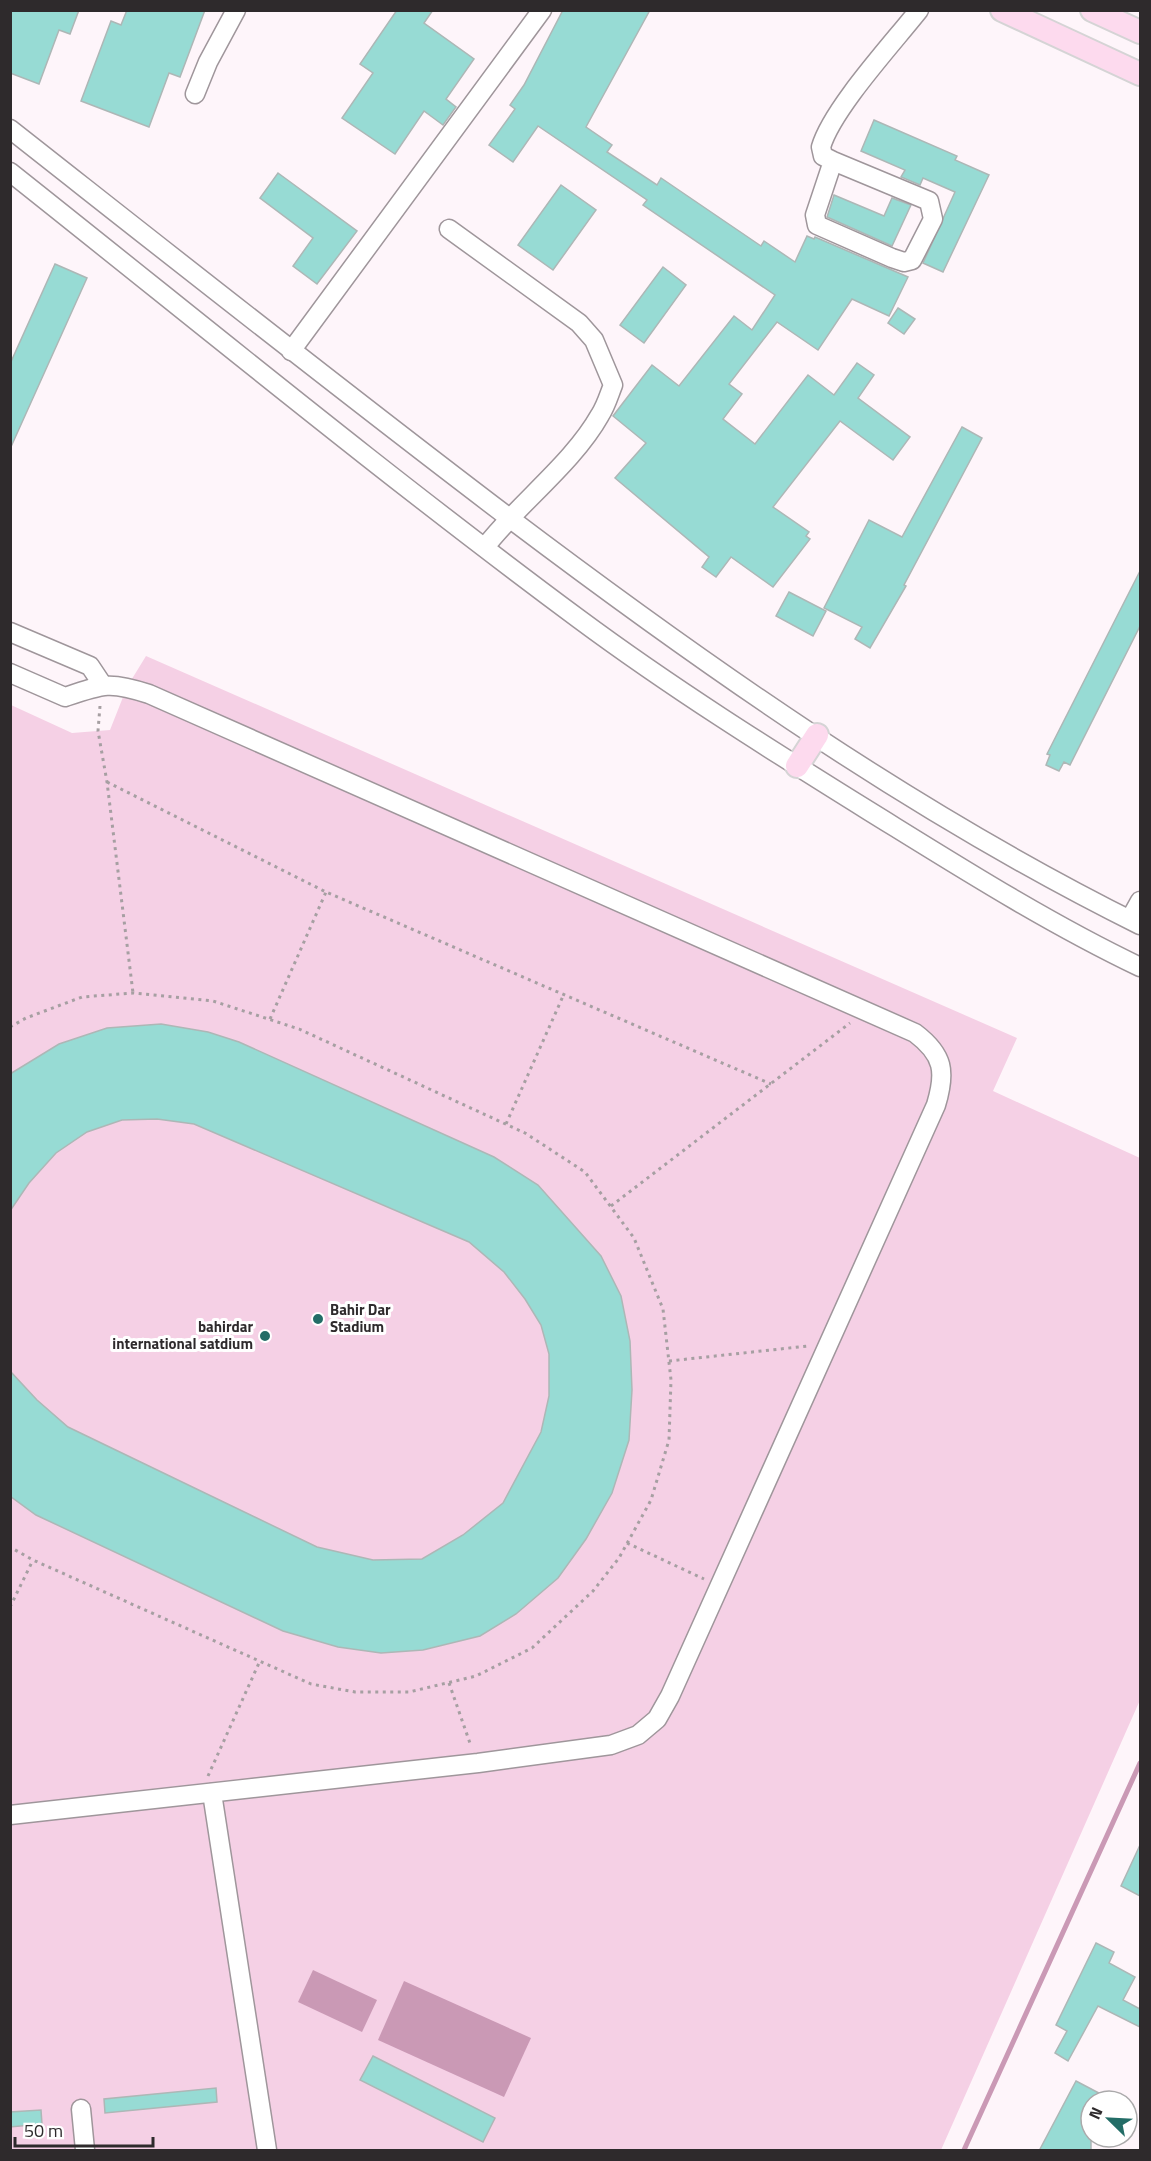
<svg xmlns="http://www.w3.org/2000/svg" width="1151" height="2161" viewBox="0 0 1151 2161" font-family="'Titillium Web',sans-serif">
	<style>
		.green { fill: #f5d0e5 }
		.water { fill: #ca99b5 }
		.lines { fill: none; stroke-linecap: round; stroke-linejoin: round }
		.stream { stroke: #ca99b5; stroke-width: 5 }
		.building { fill: #97dbd4; stroke: #adb7b6; stroke-width: 1.5 }
		.minor-casing { stroke: #9f969b; stroke-width: 21 }
		.major-casing { stroke: #d5d4d5; stroke-width: 26 }
		.path { stroke: #a69fa2; stroke-width: 3; stroke-dasharray: 3 4.5; stroke-linecap: butt }
		.minor { stroke: #fff; stroke-width: 18 }
		.major { stroke: #fddaee; stroke-width: 22 }
		.poi-dot { fill: #236d67; stroke: #fff; stroke-width: 2 }
		.labels { text-anchor: middle; stroke-width: 6; stroke-linejoin: round; paint-order: stroke }
		.poi-label { font-size: 15px; font-weight: bold; fill: #2e2a2c; stroke: #fff; text-anchor: start }
	</style>
	<rect width="100%" height="100%" fill="#fef5fa"/>
	<path class="green" d="M146,656L1017,1038L993,1091L1140,1158V1700L941,2150H11V705L72,733L110,730L127,687Z"/>
	<g class="water">
		<path d="M313,1970L377,2000L362,2032L298,2002Z"/>
		<path d="M404,1981L531,2038L504,2097L378,2040Z"/>
	</g>
	<g class="lines">
		<path class="stream" d="M964,2150L1140,1763"/>
	</g>
	<g class="building">
		<path d="M10,10H79L70,34L59,30L39,84L10,73Z"/>
		<path d="M127,10H205L180,77L169,73L149,127L81,101L111,21L121,25Z"/>
		<path d="M397,10H433L424,23L474,59L446,99L456,107L443,125L424,111L395,154L342,118L373,73L360,64Z"/>
		<path d="M563,10H650L586,127L612,145L607,152L657,185L661,178L761,246L764,241L795,262L807,236L814,239L815,237L908,277L889,316L852,299L818,350L777,322L729,384L742,394L723,419L755,444L808,375L834,395L857,363L874,375L858,398L910,437L893,460L840,421L773,507L809,532L806,536L810,539L773,587L731,557L716,577L702,567L709,557L615,478L646,443L613,416L652,365L679,386L734,316L752,330L775,295L643,205L647,200L538,126L513,162L489,145L515,109L510,105L524,85Z"/>
		<path d="M874,120L957,156L955,160L989,175L943,272L923,263L955,192L923,178L920,185L901,177L905,170L861,151Z"/>
		<path d="M278,173L357,231L317,284L293,266L313,238L260,198Z"/>
		<path d="M561,185L596,210L553,270L518,245Z"/>
		<path d="M834,195L884,216L892,198L911,205L892,246L827,217Z"/>
		<path d="M55,264L87,278L10,449V364Z"/>
		<path d="M663,267L686,285L644,343L620,325Z"/>
		<path d="M898,308L915,319L904,334L888,323Z"/>
		<path d="M962,427L982,438L904,585L906,586L870,648L855,639L862,627L824,608L869,520L902,537Z"/>
		<path d="M1140,571V626L1070,765L1064,762L1059,771L1046,765L1050,755L1047,754Z"/>
		<path d="M789,592L826,611L813,636L776,616Z"/>
		<path d="M161,1024L208,1032L239,1042L494,1157L538,1185L601,1256L621,1296L630,1341L632,1390L629,1440L612,1493L586,1539L558,1578L516,1614L480,1636L423,1650L381,1653L338,1647L283,1631L36,1515L10,1496V1371L37,1400L68,1427L317,1547L373,1560L422,1559L463,1535L503,1503L541,1432L549,1396V1354L541,1325L525,1299L504,1272L469,1242L194,1124L157,1119L122,1120L87,1132L56,1153L29,1183L10,1211V1074L59,1044L107,1028Z"/>
		<path d="M1140,1845V1896L1121,1886Z"/>
		<path d="M1096,1943L1114,1952L1109,1963L1135,1977L1123,2000L1140,2009V2027L1098,2006L1068,2061L1055,2053L1067,2031L1056,2025Z"/>
		<path d="M373,2056L495,2118L483,2142L360,2080Z"/>
		<path d="M1076,2081L1114,2101H1091V2151H1039Z"/>
		<path d="M216,2088L217,2102L105,2113L104,2099Z"/>
		<path d="M41,2110L42,2124L10,2127V2112Z"/>
	</g>
	<g class="lines">
		<g class="minor-casing">
			<g id="minor">
				<path d="M195,94L208,62L236,10"/>
				<path d="M10,129C174,258 338,388 504,514C705,666 914,813 1140,925"/>
				<path d="M833,161L815,215L817,225L892,258L904,262L912,260L933,219L929,201L833,161L823,156L821,147C832,109 893,43 919,10"/>
				<path d="M10,172C199,322 386,476 579,619C672,688 771,750 869,811C958,866 1046,922 1140,967"/>
				<path d="M449,229L579,323L594,340L613,385C609,395 606,406 600,415C573,463 520,502 485,547"/>
				<path d="M291,351L542,10"/>
				<path d="M10,632L90,666L102,684"/>
				<path d="M10,673L65,697C103,684 110,681 149,694L915,1033C944,1055 946,1072 936,1105L670,1696L657,1719L638,1735L611,1745L478,1763L10,1815"/>
				<path d="M1130,919L1140,901"/>
				<path d="M212,1793L267,2150"/>
				<path d="M81,2109L85,2150"/>
			</g>
		</g>
		<g class="major-casing">
			<g id="major">
				<path d="M1002,10L1140,74"/>
				<path d="M1092,10L1140,32"/>
				<path d="M797,766L817,735"/>
			</g>
		</g>
		<g class="path">
			<path d="M100,706L98,731L107,782L133,993"/>
			<path d="M107,782L326,892L771,1084"/>
			<path d="M270,1019L326,892"/>
			<path d="M10,1027L26,1018L82,997L133,993L213,1001L299,1029L525,1133L585,1172L634,1238L663,1309L671,1380L669,1440L651,1500L619,1558L593,1591L532,1648L476,1676L409,1692H355L311,1684L33,1560L10,1547"/>
			<path d="M506,1124L564,994"/>
			<path d="M611,1206L850,1023"/>
			<path d="M669,1361L808,1346"/>
			<path d="M627,1543L704,1579"/>
			<path d="M10,1607L33,1560"/>
			<path d="M449,1683L471,1746"/>
			<path d="M208,1776L259,1663"/>
		</g>
		<use href="#minor" class="minor"/>
		<use href="#major" class="major"/>
	</g>
	<g class="poi-dot">
		<circle cx="318" cy="1319" r="6"/>
		<circle cx="265" cy="1336" r="6"/>
	</g>
	<g class="labels">
		<g class="poi-label">
			<text x="330" y="1315">Bahir Dar<tspan x="330" dy="17">Stadium</tspan></text>
			<text x="253" y="1332" text-anchor="end">bahirdar<tspan x="253" dy="17">international satdium</tspan></text>
		</g>
	</g>
	<rect width="1151" height="2161" fill="none" stroke="#2e2a2c" stroke-width="24"/>
	<g transform="translate(1109 2119) rotate(294)"><circle r="28" fill="#ffffff" stroke="#abaaab" stroke-width="1.5"/>
	<path d="M0-4.5L10 22L0 15L-10 22Z" fill="#236d67"/>
	<text y="-9" font-size="16" font-weight="bold" text-anchor="middle" fill="#2e2a2c">N</text>
	</g>
	<path d="M15 2137v9h138v-9" fill="none" stroke="#2e2a2c" stroke-width="3"/>
	<text x="24" y="2137" font-size="18" fill="#2e2a2c" stroke="#ffffff" stroke-width="4.5" paint-order="stroke">50 m</text>
</svg>
